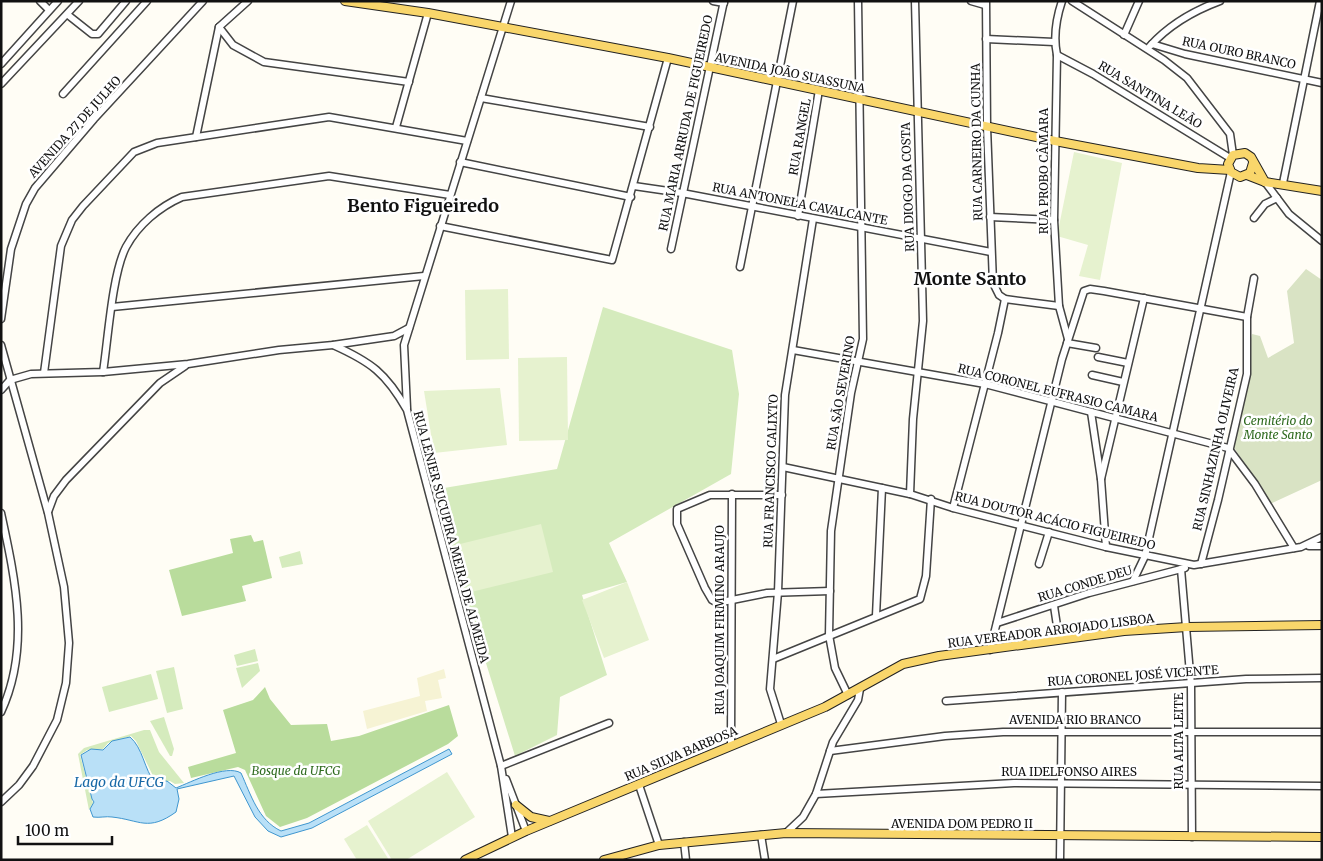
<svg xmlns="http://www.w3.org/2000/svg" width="1323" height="861" viewBox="0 0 1323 861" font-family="Merriweather,serif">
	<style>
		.farmland { fill: #f6f3d4 }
		.green { fill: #d5ebbd }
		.forest { fill: #b9dc9c }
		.cemetery { fill: #d9e3c4 }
		.pitch { fill: #e6f2cf }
		.water { fill: #b9e0f7; stroke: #3f96cf }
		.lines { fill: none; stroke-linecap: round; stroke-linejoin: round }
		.minor-casing { stroke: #444; stroke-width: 9 }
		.major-casing { stroke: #222; stroke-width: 10 }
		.minor { stroke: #fff; stroke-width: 6 }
		.major { stroke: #f9d66b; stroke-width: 8 }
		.labels { text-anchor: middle; stroke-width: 5; stroke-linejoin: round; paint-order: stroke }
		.street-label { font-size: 12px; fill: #111; stroke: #fff }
		.park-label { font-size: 12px; font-style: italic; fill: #2f6b1f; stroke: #fff }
		.water-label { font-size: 14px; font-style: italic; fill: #1768a6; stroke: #fff }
		.district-label { font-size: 18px; font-weight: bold; fill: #111; stroke: #fff }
	</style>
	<rect width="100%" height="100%" fill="#fffdf5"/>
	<path class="farmland" d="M444,669L446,678L438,680L442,698L425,701L427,711L367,729L363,711L420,696L417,678Z"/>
	<g class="green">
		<path d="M603,307L732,350L739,394L731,474L609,543L627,582L582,595L607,675L560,697L557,735L515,756L432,490L557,469Z"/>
		<path d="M300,551L303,564L282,568L279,557Z"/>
		<path d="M255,649L258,661L237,666L234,655Z"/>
		<path d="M258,663L260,671L242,688L236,668Z"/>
		<path d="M174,667L183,709L167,713L156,671Z"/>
		<path d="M151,674L158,699L109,712L102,687Z"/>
		<path d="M164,717L174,749L172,756H170L150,721Z"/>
		<path d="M144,730H150L159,752L184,783L175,784L170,781L156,782L136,741L131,736L108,743L103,749L87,750L80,755L93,803L89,810L78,754L84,748Z"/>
	</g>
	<g class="forest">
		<path d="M251,535L254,542L263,540L272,578L242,586L246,601L182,616L169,570L233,553L230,539Z"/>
		<path d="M265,687L270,699L291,725L327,724L331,741L359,736L449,705L458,736L448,744L307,818L280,827L266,816L245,770L238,767L191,778L188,767L236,753L223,710L253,700Z"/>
	</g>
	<path class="cemetery" d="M1306,269L1322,280V480L1270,504L1230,441L1252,334L1260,336L1268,358L1294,343L1287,291Z"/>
	<g class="pitch">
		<path d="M1074,152L1122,163L1100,280L1079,276L1088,245L1057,236Z"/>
		<path d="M508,289L509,359L466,360L465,290Z"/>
		<path d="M567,357L568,440L519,441L518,358Z"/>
		<path d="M500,388L507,445L434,453L424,391Z"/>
		<path d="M541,524L553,572L471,592L460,544Z"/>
		<path d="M627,582L649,640L604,658L582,600Z"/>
		<path d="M447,772L475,817L406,860H392L368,821Z"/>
		<path d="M367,825L389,860H357L344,839Z"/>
	</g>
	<path class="water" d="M130,737C143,748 144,769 155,783L167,781L176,788C191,782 226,764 241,773C251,795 258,820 281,831L309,823L449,749L452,754L312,828L281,837L268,831L255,817L234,776L177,789L179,799L176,812C148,832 140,820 112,817C106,816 100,818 93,817L90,809L94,802L92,799L81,755L91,749L103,750L112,741Z"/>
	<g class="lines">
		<g class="minor-casing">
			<g id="minor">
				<path d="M40,1L49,10"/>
				<path d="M713,1L724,3"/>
				<path d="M971,1L985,5"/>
				<path d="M986,1L987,127L993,283L999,295L1005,299L1059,306"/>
				<path d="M1062,1C1056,19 1053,36 1057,55L1054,220L1059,306L1068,339"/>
				<path d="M1072,1L1164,60L1187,78L1230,134L1233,155"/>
				<path d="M68,15L92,34H98L126,1"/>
				<path d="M219,27L233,45L264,62L409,82"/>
				<path d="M1124,35L1139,1"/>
				<path d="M986,39L1054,42"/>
				<path d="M1152,44L1185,54L1322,83"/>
				<path d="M1150,46C1170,24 1193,11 1220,1"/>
				<path d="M1057,55L1093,74L1230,158"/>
				<path d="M1,64L58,1"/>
				<path d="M1,84L79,1"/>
				<path d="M63,94L147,1"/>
				<path d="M481,98L650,127"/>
				<path d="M396,127L428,13"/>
				<path d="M196,137L219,27L248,1"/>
				<path d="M460,162L631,197"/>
				<path d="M1265,182L1289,214L1322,241"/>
				<path d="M1283,183L1320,1"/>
				<path d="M634,186L682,193L991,252"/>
				<path d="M798,216L819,90"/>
				<path d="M990,217L1054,220"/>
				<path d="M1254,218L1265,204L1277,198"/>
				<path d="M440,226L612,260L668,58"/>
				<path d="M671,249L724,1"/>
				<path d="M740,267L793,1"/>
				<path d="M112,307L424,276"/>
				<path d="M1,319L11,249L26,204L35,188L94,119L203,1"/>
				<path d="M1067,343L1096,348"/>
				<path d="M1,345L48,513L64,587L69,643L66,683L57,720L33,766L19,785L1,802"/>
				<path d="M333,345C371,362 386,373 407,410L501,766L512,837"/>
				<path d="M793,350L985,384L1228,448L1255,484L1294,548"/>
				<path d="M1098,357L1128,363"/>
				<path d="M103,372C108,340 112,274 126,247C138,225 159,207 182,197L329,176L450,195"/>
				<path d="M44,373L61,246L72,220L83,206L134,152L157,143L329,117L467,141"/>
				<path d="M1092,375L1123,382"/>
				<path d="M1,390L10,380L31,374L103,372L188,364L279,350L333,345L394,336L409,328"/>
				<path d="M407,408L404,345L511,1"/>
				<path d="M1091,412L1101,479L1106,547"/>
				<path d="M783,467L910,494L953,508L1106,547L1194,565L1301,547L1322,537"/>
				<path d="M1101,479L1144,298"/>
				<path d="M910,494L913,419L923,321L915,1"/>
				<path d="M782,495H710L677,509V524L705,588L712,600L717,603L767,593L830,591"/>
				<path d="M953,508L998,333L1005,299"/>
				<path d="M48,512L54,496L66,480L160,383L185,366"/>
				<path d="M1,513C15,578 31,648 1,712"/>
				<path d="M1309,546H1322"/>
				<path d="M1039,564L1049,532"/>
				<path d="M1201,564L1218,500L1247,374V317L1254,278"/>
				<path d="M1181,569L1191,685L1192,837"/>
				<path d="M1133,581L1145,556L1231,172"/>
				<path d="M1054,606L1059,639"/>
				<path d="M876,616L882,488"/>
				<path d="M997,623L1089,593L1185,568"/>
				<path d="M990,650L1062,359L1084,291L1090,289L1104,291L1247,317"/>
				<path d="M773,659L920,599L926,576L931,499"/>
				<path d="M848,695L835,668L829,635L831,531L851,393L863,339L858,1"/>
				<path d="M946,701L1246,679L1322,678"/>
				<path d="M781,724L770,689L778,592L785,395L813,219"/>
				<path d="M731,745L732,494"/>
				<path d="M830,751L945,736L1003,732H1322"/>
				<path d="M501,766L609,723"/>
				<path d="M506,779L526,831"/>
				<path d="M639,785L659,845"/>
				<path d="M816,794L1014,783L1322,786"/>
				<path d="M786,833L803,817L816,794L833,742L858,700L860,689"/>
				<path d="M761,835L765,860"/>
				<path d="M684,842L686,860"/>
				<path d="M1060,860L1062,692"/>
			</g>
		</g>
		<g class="major-casing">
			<g id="major">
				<path d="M345,1L428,13L668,58L1055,141L1198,168L1230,170"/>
				<path d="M1253,163L1250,173L1240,177L1231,172L1228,164L1233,155L1245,153L1251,157L1265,182"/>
				<path d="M1247,175L1265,182L1322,191"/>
				<path d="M516,805L531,817L549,821"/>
				<path d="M465,860L526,831L825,707L903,664L939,656L1124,631L1187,627L1322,625"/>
				<path d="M604,860L659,845L786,833L1322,837"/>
			</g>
		</g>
		<use href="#minor" class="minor"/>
		<use href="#major" class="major"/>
	</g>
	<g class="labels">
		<g class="street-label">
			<text transform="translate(1239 53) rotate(12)" y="4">RUA OURO BRANCO</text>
			<text transform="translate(790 73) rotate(12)" y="4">AVENIDA JOÃO SUASSUNA</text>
			<text transform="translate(1150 95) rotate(31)" y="4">RUA SANTINA LEÃO</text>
			<text transform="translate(686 123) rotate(-78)" y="4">RUA MARIA ARRUDA DE FIGUEIREDO</text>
			<text transform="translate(75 127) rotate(-48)" y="4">AVENIDA 27 DE JULHO</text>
			<text transform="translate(800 137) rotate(-80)" y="4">RUA RANGEL</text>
			<text transform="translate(977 142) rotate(-91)" y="4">RUA CARNEIRO DA CUNHA</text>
			<text transform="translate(1044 171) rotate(-90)" y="4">RUA PROBO CÂMARA</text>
			<text transform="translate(908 187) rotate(-92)" y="4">RUA DIOGO DA COSTA</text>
			<text transform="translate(800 204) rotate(11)" y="4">RUA ANTONELA CAVALCANTE</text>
			<text transform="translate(841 393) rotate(-80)" y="4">RUA SÃO SEVERINO</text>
			<text transform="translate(1058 393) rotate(14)" y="4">RUA CORONEL EUFRASIO CAMARA</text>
			<text transform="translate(1216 449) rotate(-77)" y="4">RUA SINHAZINHA OLIVEIRA</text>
			<text transform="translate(771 471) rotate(-88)" y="4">RUA FRANCISCO CALIXTO</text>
			<text transform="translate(1055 521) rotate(14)" y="4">RUA DOUTOR ACÁCIO FIGUEIREDO</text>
			<text transform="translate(451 537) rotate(75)" y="4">RUA LENIER SUCUPIRA MEIRA DE ALMEIDA</text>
			<text transform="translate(1085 584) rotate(-17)" y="4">RUA CONDE DEU</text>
			<text transform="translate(720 620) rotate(-90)" y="4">RUA JOAQUIM FIRMINO ARAUJO</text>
			<text transform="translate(1051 631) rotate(-7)" y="4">RUA VEREADOR ARROJADO LISBOA</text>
			<text transform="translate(1133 676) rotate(-4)" y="4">RUA CORONEL JOSÉ VICENTE</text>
			<text x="1075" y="724">AVENIDA RIO BRANCO</text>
			<text transform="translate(1179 741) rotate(-90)" y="4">RUA ALTA LEITE</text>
			<text transform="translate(681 754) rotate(-23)" y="4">RUA SILVA BARBOSA</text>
			<text x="1069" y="776">RUA IDELFONSO AIRES</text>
			<text x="962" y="828">AVENIDA DOM PEDRO II</text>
		</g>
		<g class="park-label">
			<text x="1278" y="425">Cemitério do<tspan x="1278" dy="14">Monte Santo</tspan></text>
			<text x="296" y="775">Bosque da UFCG</text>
		</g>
		<g class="water-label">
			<text x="119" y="787">Lago da UFCG</text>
		</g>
		<g class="district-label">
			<text x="423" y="212">Bento Figueiredo</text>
			<text x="970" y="285">Monte Santo</text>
		</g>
	</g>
	<rect width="1323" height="861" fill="none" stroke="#111111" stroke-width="5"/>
	<path d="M18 836v8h94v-8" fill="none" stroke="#111111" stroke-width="2.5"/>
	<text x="25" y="836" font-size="15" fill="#111111" stroke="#ffffff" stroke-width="4" paint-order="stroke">100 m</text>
</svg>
